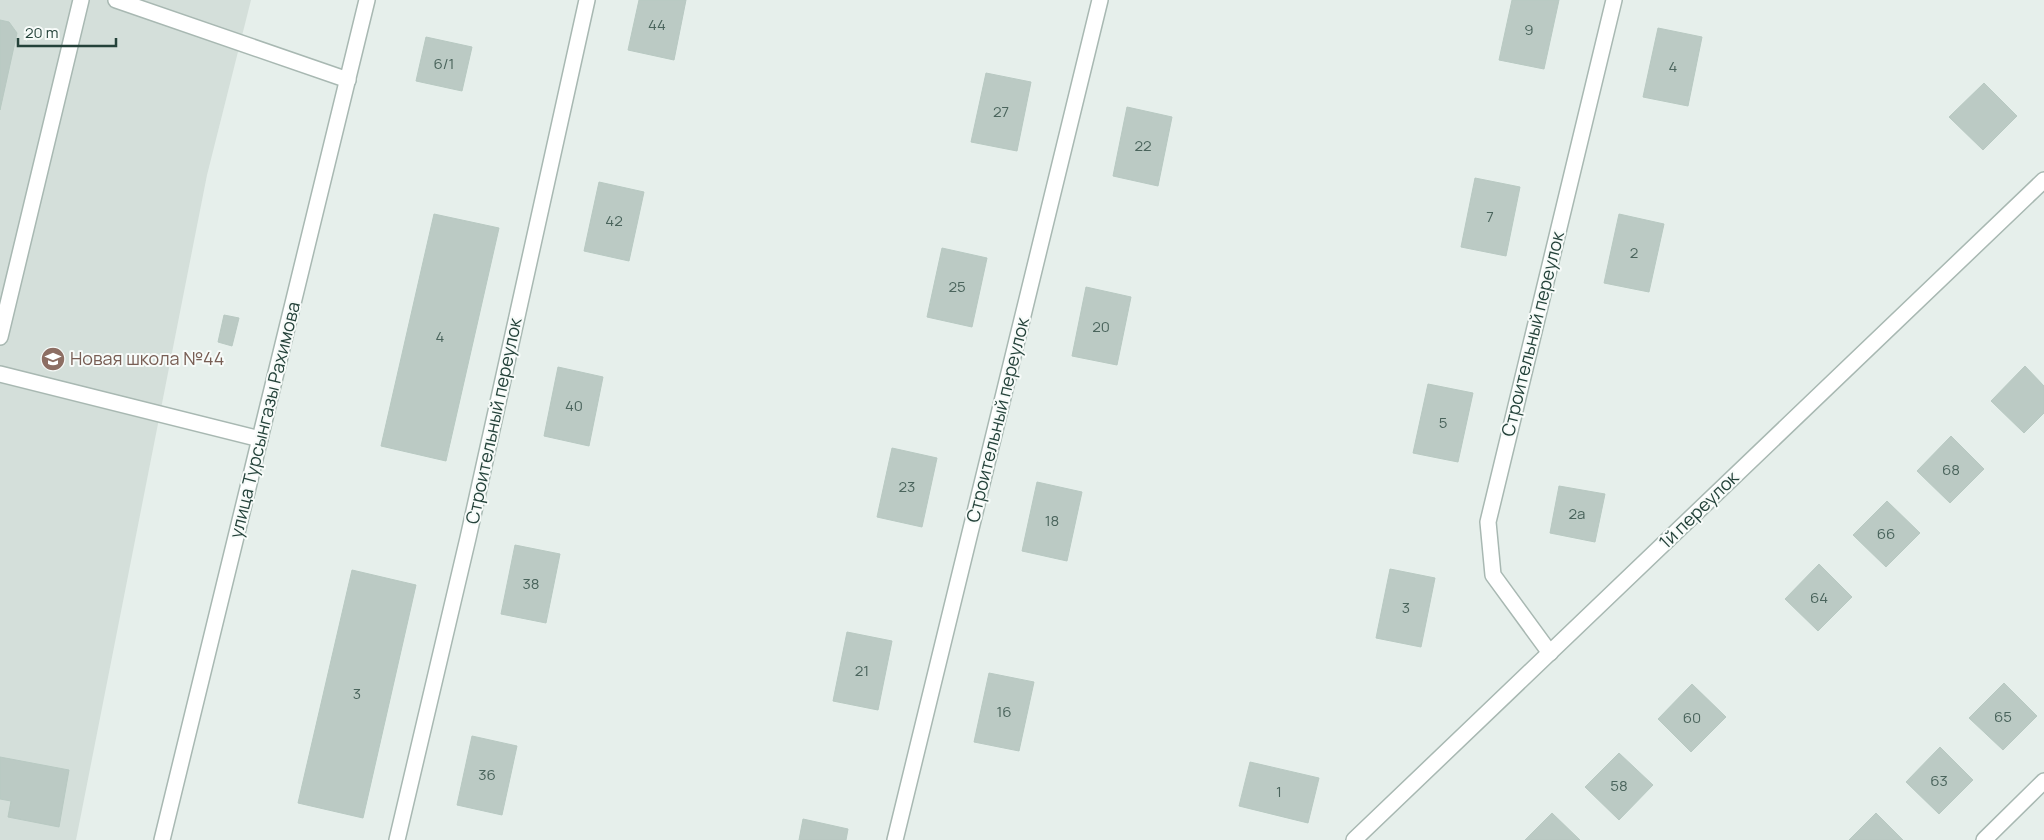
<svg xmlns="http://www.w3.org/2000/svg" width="2044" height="840" viewBox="0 0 2044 840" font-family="Manrope,sans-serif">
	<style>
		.built { fill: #d4dfda }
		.building { fill: #bbcac4; stroke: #b8c9c2 }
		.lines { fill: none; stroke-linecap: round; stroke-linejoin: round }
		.minor-casing { stroke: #a8b8b2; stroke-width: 18 }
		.minor { stroke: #fff; stroke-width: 15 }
		.labels { text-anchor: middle; stroke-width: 4; stroke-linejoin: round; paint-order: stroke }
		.number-label { font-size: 15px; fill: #4a645c }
		.street-label { font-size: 18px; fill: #24423a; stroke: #f7fbf9 }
		.education-label { font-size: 18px; fill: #785e54; stroke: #f7fbf9; text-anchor: start }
	</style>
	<rect width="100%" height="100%" fill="#e6efeb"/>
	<path class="built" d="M0,0H251L207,175L76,840H0Z"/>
	<g class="building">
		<path d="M639,0H686L674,60L628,50Z"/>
		<path d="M1512,0H1559L1544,69L1499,60Z"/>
		<path d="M0,20L9,22L17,33L0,110Z"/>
		<path d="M1658,28L1702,37L1688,106L1643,97Z"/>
		<path d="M426,37L472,47L462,91L416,81Z"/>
		<path d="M986,73L1031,82L1017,151L971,142Z"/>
		<path d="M1984,83L2017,116L1983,150L1949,117Z"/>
		<path d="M1127,107L1172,117L1158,186L1113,176Z"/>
		<path d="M1475,178L1520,187L1506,256L1461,247Z"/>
		<path d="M599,182L644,192L629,261L584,251Z"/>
		<path d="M434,214L499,228L446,461L381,446Z"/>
		<path d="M1619,214L1664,224L1649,292L1604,283Z"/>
		<path d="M942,248L987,258L972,327L927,317Z"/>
		<path d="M1086,287L1131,297L1117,365L1072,356Z"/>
		<path d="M224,315L239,318L232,346L218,342Z"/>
		<path d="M2025,366L2044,386V413L2024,433L1991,401Z"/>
		<path d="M558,367L603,377L589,446L544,436Z"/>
		<path d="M1428,384L1473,393L1458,462L1413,453Z"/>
		<path d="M1951,436L1984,469L1950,503L1917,471Z"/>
		<path d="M892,448L937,458L922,527L877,517Z"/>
		<path d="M1037,482L1082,492L1067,561L1022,551Z"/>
		<path d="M1559,486L1605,494L1595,542L1550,533Z"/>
		<path d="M1887,501L1920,533L1886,567L1853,535Z"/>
		<path d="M515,545L560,554L546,623L501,614Z"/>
		<path d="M1819,564L1852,597L1818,631L1785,599Z"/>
		<path d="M1390,569L1435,578L1421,647L1376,638Z"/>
		<path d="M352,570L416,585L363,818L298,803Z"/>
		<path d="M847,632L892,641L878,710L833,701Z"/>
		<path d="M989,673L1034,682L1019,751L974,742Z"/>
		<path d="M2004,683L2037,716L2003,750L1969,718Z"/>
		<path d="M1692,684L1726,717L1691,752L1658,719Z"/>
		<path d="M472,736L517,746L502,815L457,805Z"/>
		<path d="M1940,747L1973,780L1939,814L1906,782Z"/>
		<path d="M1619,753L1653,785L1619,820L1585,787Z"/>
		<path d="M0,757L69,770L59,827L8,817L11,801L0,799Z"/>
		<path d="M1250,762L1319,778L1308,823L1239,806Z"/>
		<path d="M1552,813L1580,840H1525Z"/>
		<path d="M1876,813L1903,840H1849Z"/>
		<path d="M803,819L848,829L846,840H799Z"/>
	</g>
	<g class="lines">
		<g class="minor-casing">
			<g id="minor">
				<path d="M116,0L348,80"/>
				<path d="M0,337L81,0"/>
				<path d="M0,374L260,439"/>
				<path d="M1550,653L1493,575L1488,522L1614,0"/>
				<path d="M162,840L367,0"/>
				<path d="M397,840L468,538L587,0"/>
				<path d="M895,840L1100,0"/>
				<path d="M1354,840L2044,180"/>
				<path d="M1984,840L2044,781"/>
			</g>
		</g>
		<use href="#minor" class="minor"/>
	</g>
	<defs>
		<g id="school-disc" transform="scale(1.25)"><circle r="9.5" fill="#8d6e63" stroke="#f7fbf9"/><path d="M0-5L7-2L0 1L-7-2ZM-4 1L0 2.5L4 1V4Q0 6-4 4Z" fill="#fff"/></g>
	</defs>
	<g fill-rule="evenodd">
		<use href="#school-disc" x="53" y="359"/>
	</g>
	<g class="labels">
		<g class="number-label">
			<text x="657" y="30">44</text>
			<text x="1529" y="35">9</text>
			<text x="444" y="69">6/1</text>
			<text x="1673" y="72">4</text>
			<text x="1001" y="117">27</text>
			<text x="1143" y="151">22</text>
			<text x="1490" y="222">7</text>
			<text x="614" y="226">42</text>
			<text x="1634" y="258">2</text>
			<text x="957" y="292">25</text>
			<text x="1101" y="332">20</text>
			<text x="440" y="342">4</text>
			<text x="574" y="411">40</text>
			<text x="1443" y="428">5</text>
			<text x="1951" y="475">68</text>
			<text x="907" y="492">23</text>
			<text x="1577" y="519">2а</text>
			<text x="1052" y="526">18</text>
			<text x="1886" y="539">66</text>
			<text x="531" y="589">38</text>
			<text x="1819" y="603">64</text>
			<text x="1406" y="613">3</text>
			<text x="862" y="676">21</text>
			<text x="357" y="699">3</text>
			<text x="1004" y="717">16</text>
			<text x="2003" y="722">65</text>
			<text x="1692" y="723">60</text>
			<text x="487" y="780">36</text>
			<text x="1939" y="786">63</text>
			<text x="1619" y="791">58</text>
			<text x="1279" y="797">1</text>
		</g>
		<g class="street-label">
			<text transform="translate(1533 334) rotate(-76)" y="6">Строительный переулок</text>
			<text transform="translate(265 420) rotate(-76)" y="6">улица Турсынгазы Рахимова</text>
			<text transform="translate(998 420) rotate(-76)" y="6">Строительный переулок</text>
			<text transform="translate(494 421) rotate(-78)" y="6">Строительный переулок</text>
			<text transform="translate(1699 510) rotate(-44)" y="6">1й переулок</text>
		</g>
		<g class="education-label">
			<text x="70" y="365">Новая школа №44</text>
		</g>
	</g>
	<path d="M18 38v8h98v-8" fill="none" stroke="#24423a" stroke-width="2.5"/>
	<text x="25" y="38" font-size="15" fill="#24423a" stroke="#f7fbf9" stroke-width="4" paint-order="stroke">20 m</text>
</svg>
